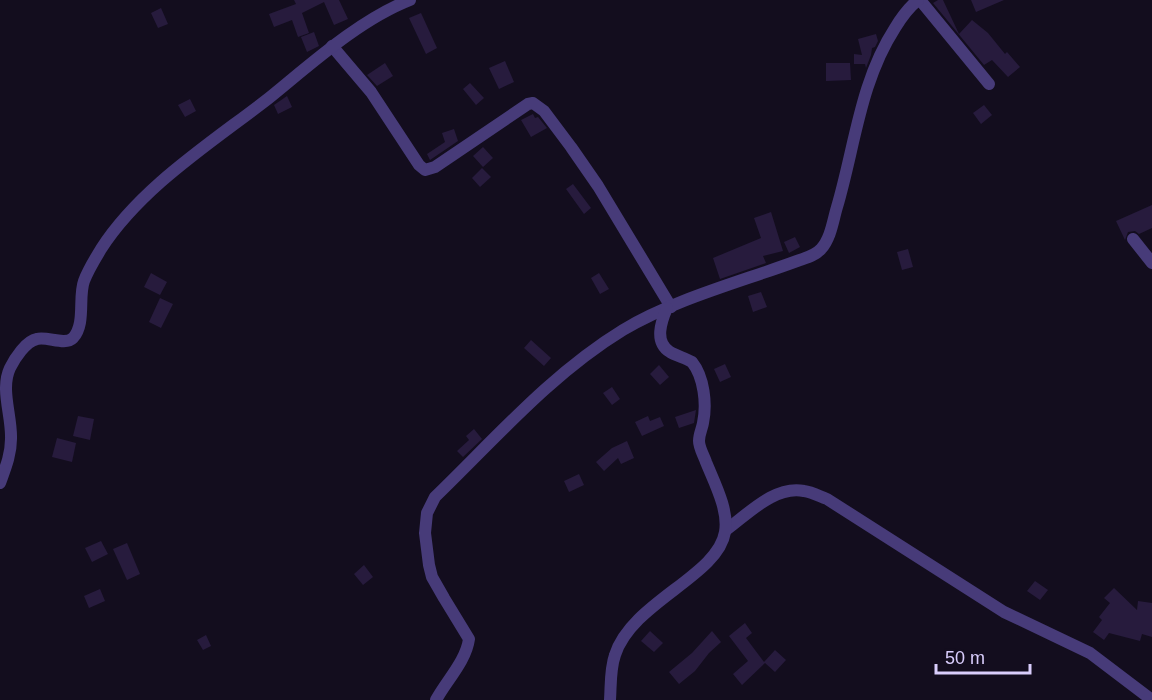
<svg xmlns="http://www.w3.org/2000/svg" width="1152" height="700" viewBox="0 0 1152 700" font-family="Arial,sans-serif">
	<style>
		.building { fill: #271b3d }
		.lines { fill: none; stroke-linecap: round; stroke-linejoin: round }
		.minor { stroke: #473b79; stroke-width: 12 }
	</style>
	<rect width="100%" height="100%" fill="#130d1e"/>
	<g class="building">
		<path d="M294,0H339L348,19L334,25L324,2L302,13L309,33L298,37L292,20L274,27L269,14L296,4Z"/>
		<path d="M938,0H943L959,34L972,20L988,33L1005,54L1007,52L1020,67L1008,77L992,60L984,65L933,3Z"/>
		<path d="M971,0H1004L976,12Z"/>
		<path d="M161,8L168,24L158,28L151,13Z"/>
		<path d="M421,13L437,48L426,54L409,18Z"/>
		<path d="M314,32L319,46L307,52L301,37Z"/>
		<path d="M876,34L878,41L875,47L872,48L871,55L866,68L865,64H854V54L862,55L858,39Z"/>
		<path d="M505,61L514,82L499,89L489,68Z"/>
		<path d="M385,63L393,76L377,86L367,75Z"/>
		<path d="M826,63H850L851,80L826,81Z"/>
		<path d="M470,83L484,98L476,105L463,89Z"/>
		<path d="M287,96L292,107L278,114L274,105Z"/>
		<path d="M190,99L196,111L185,117L178,105Z"/>
		<path d="M984,105L992,115L981,124L973,113Z"/>
		<path d="M533,114L535,118L538,117L547,128L531,137L521,120Z"/>
		<path d="M454,129L458,141L430,160L427,154L445,142L442,133Z"/>
		<path d="M483,147L493,158L483,167L473,156Z"/>
		<path d="M482,168L491,177L480,187L472,178Z"/>
		<path d="M573,184L591,208L584,214L566,189Z"/>
		<path d="M1152,205V228L1139,234L1135,231L1128,232L1125,240L1116,221Z"/>
		<path d="M771,212L783,251L763,256L766,263L720,279L713,258L761,238L754,218Z"/>
		<path d="M795,237L800,247L789,253L784,242Z"/>
		<path d="M908,249L913,267L902,270L897,252Z"/>
		<path d="M151,273L167,282L160,295L144,287Z"/>
		<path d="M599,273L609,289L600,294L591,278Z"/>
		<path d="M761,292L767,307L753,312L748,296Z"/>
		<path d="M160,298L173,304L161,328L149,322Z"/>
		<path d="M531,340L551,358L544,366L524,348Z"/>
		<path d="M725,364L731,377L720,382L714,369Z"/>
		<path d="M659,365L669,377L660,385L650,374Z"/>
		<path d="M612,387L620,399L612,405L603,393Z"/>
		<path d="M696,410L694,423L679,428L675,417Z"/>
		<path d="M78,416L94,419L90,440L73,436Z"/>
		<path d="M648,416L650,421L660,417L664,426L642,436L635,422Z"/>
		<path d="M474,429L482,439L463,457L457,451L469,440L466,436Z"/>
		<path d="M57,438L76,443L72,462L52,457Z"/>
		<path d="M627,441L634,458L621,464L618,458L604,471L596,462L612,448Z"/>
		<path d="M579,474L584,485L569,492L564,481Z"/>
		<path d="M101,541L108,554L92,562L85,548Z"/>
		<path d="M127,543L140,574L127,580L113,549Z"/>
		<path d="M364,565L373,577L363,585L354,574Z"/>
		<path d="M1035,581L1048,590L1040,600L1027,591Z"/>
		<path d="M1114,588L1137,610L1138,601L1152,603V637L1142,634L1140,641L1109,633L1104,640L1093,632L1102,620L1099,617L1110,603L1104,598Z"/>
		<path d="M100,589L105,601L89,608L84,596Z"/>
		<path d="M745,623L752,633L746,638L764,662L775,650L786,660L775,672L765,663L742,685L733,674L748,661L729,636Z"/>
		<path d="M650,631L663,643L654,652L641,641Z"/>
		<path d="M712,631L721,642L709,653L695,671L679,684L669,672L692,653Z"/>
		<path d="M206,635L211,646L203,650L197,640Z"/>
	</g>
	<g class="lines">
		<g class="minor">
			<path d="M920,0L989,84"/>
			<path d="M332,46L371,92L419,165L425,170L435,167L528,104L533,103L544,111L571,147L598,186L671,307"/>
			<path d="M1133,239L1152,263"/>
			<path d="M0,483C5,469 11,455 11,439C12,416 0,389 10,368C15,358 26,341 37,339C47,336 65,346 73,338C86,324 78,297 84,281C88,270 95,259 101,249C141,187 211,143 269,98C311,64 359,20 410,0"/>
			<path d="M726,530C748,514 775,485 804,491C812,492 819,496 827,499L1004,612L1090,653L1152,700"/>
			<path d="M436,700C447,680 466,661 469,639L444,598L432,577L429,565L425,533L427,513L435,497C495,439 551,374 623,330C675,299 740,282 797,261C805,258 815,256 821,249C831,238 833,220 837,207C855,146 860,82 895,28C901,18 908,8 918,0"/>
			<path d="M610,700C611,685 610,669 615,655C632,602 718,576 725,532C729,510 714,482 706,462C704,456 699,448 699,441C699,434 702,429 703,423C707,404 704,377 692,362C685,358 677,356 670,352C654,342 661,322 667,308"/>
		</g>
	</g>
	<path d="M936 664v9h94v-9" fill="none" stroke="#d9cdfc" stroke-width="3"/>
	<text x="945" y="664" font-size="18" fill="#d9cdfc" stroke="#130d1e" stroke-width="4.5" paint-order="stroke">50 m</text>
</svg>
